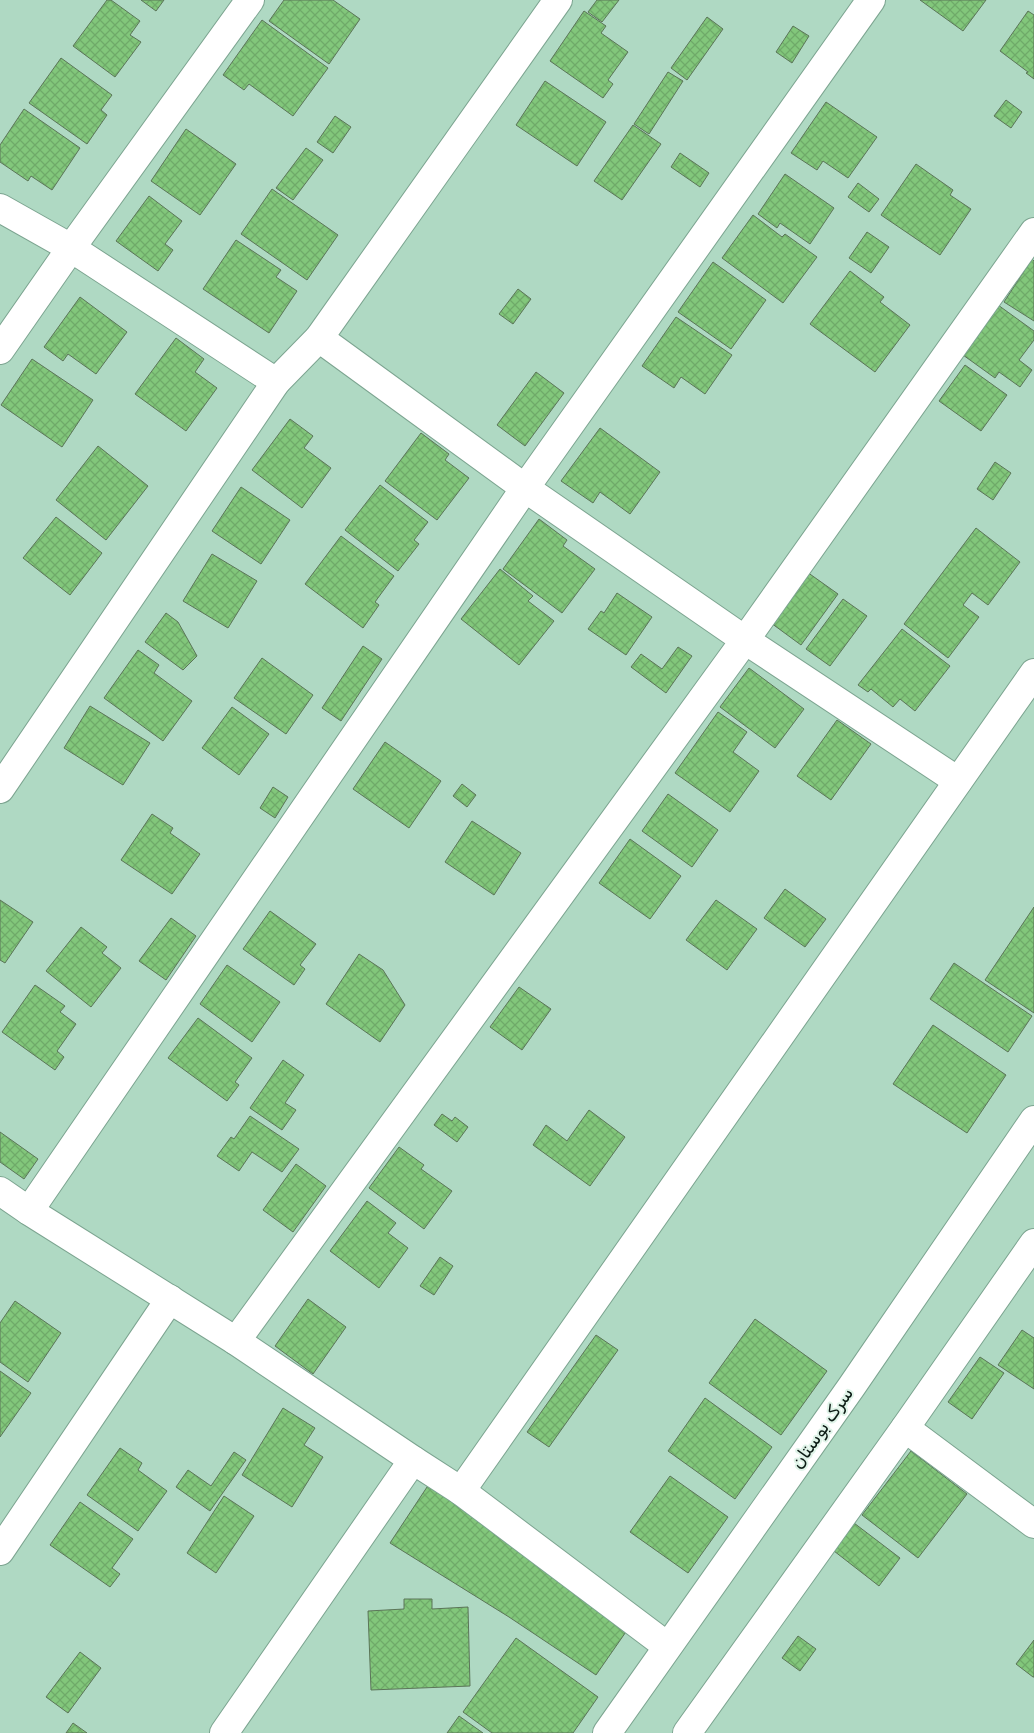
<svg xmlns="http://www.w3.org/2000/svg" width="1034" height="1733" viewBox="0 0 1034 1733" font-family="Rubik,Cairo,sans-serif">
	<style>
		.building { fill: url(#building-cross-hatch); stroke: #5b7558 }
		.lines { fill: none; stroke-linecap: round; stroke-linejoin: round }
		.minor-casing { stroke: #7ca490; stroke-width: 30 }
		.tertiary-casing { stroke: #7ca490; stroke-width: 30 }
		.minor { stroke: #fff; stroke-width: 28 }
		.tertiary { stroke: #fff; stroke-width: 28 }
		.labels { text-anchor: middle; stroke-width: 4; stroke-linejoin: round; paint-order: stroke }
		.street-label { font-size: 18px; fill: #0c1c15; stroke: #e0f4e9 }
	</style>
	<defs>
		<pattern id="building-cross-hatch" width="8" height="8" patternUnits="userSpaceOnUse" patternTransform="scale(1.25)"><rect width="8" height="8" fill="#82c77b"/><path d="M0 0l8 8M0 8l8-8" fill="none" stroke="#6faa69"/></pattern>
	</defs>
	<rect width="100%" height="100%" fill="#afd9c3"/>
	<g class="building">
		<path d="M107,0H111L140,21L130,35L141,42L115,77L73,46Z"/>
		<path d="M141,0H164L156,11Z"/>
		<path d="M284,0H333L360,19L329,64L269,21Z"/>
		<path d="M597,0H619L602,22L588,12Z"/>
		<path d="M920,0H986L963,31Z"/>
		<path d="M584,11L606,26L601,33L628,52L608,80L613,84L603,98L550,61Z"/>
		<path d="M1028,11L1034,15V79L1026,73L1028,72L1000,51Z"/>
		<path d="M707,17L723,29L687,80L671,68Z"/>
		<path d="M262,20L328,68L293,116L249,84L244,90L223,75Z"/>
		<path d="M793,26L809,36L792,63L776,52Z"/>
		<path d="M61,58L112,95L101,110L107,115L87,144L29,103Z"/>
		<path d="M668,72L683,81L649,134L634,124Z"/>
		<path d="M545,81L606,122L577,166L516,125Z"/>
		<path d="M1006,100L1022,112L1011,128L994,116Z"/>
		<path d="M826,102L877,137L848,178L823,161L817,170L791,153Z"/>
		<path d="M24,109L80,148L52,190L31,176L28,181L0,162V145Z"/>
		<path d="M335,116L351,127L333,153L317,142Z"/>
		<path d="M633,125L661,144L622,200L594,181Z"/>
		<path d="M186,129L236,164L200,215L151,181Z"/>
		<path d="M306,148L323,160L293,200L276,188Z"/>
		<path d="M680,153L709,173L700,187L671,167Z"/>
		<path d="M916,164L953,190L950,195L971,209L940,255L881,215Z"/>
		<path d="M785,174L834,208L810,244L780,223L777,228L758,214Z"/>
		<path d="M858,183L879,199L869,212L848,197Z"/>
		<path d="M272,189L338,235L307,280L241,234Z"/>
		<path d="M149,196L182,221L165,244L173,250L158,271L116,241Z"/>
		<path d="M753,215L782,237L785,234L817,257L783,303L722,258Z"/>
		<path d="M867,232L889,247L871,273L849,258Z"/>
		<path d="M236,240L281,270L276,277L297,291L269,333L203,289Z"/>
		<path d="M1032,259L1034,261V321L1004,302Z"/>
		<path d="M713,262L766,300L731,349L678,312Z"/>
		<path d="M850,271L884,297L880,302L910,325L875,372L810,324Z"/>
		<path d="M518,289L531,299L513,324L499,314Z"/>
		<path d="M80,297L127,332L96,374L68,354L63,361L44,347Z"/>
		<path d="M998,305L1034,331V340L1019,360L1032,370L1020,387L999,372L995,378L963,355Z"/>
		<path d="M676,317L732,355L705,394L681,377L674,388L642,366Z"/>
		<path d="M176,338L204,359L195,372L217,388L186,431L135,394Z"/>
		<path d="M32,359L93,400L62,447L1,405Z"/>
		<path d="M965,365L1007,395L981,431L939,401Z"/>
		<path d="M536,372L564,393L525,446L497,425Z"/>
		<path d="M290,419L313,436L304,448L331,468L302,508L252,470Z"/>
		<path d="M600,428L660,472L630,514L600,492L593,503L561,481Z"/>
		<path d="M421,433L449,454L445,460L469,478L437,520L385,481Z"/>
		<path d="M98,446L148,486L106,540L56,500Z"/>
		<path d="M995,462L1011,473L993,500L977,489Z"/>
		<path d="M380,485L428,522L414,540L419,544L398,571L345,530Z"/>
		<path d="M241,487L290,520L261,564L212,531Z"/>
		<path d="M56,517L102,553L70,595L23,558Z"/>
		<path d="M539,519L567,540L563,546L595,569L562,613L503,569Z"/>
		<path d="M976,528L1020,562L988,605L972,593L963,605L979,617L948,658L904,624Z"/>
		<path d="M341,536L394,576L375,602L379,605L363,628L305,584Z"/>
		<path d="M212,554L257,581L228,628L183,601Z"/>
		<path d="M500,569L533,596L528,601L554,621L519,665L461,619Z"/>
		<path d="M807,572L838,594L801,645L771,623Z"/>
		<path d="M617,593L652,617L626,655L588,629L601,611L604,613Z"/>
		<path d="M843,599L867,616L830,666L806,649Z"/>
		<path d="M166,613L178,622L197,656L183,670L145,642Z"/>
		<path d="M902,629L950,666L915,711L900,699L893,707L871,689L868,692L858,685Z"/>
		<path d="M363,646L382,659L341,721L322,708Z"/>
		<path d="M678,647L692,656L666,693L631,667L641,654L662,669Z"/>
		<path d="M138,650L159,665L154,673L192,701L163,741L104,698Z"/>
		<path d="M262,658L313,695L286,734L234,698Z"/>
		<path d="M749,668L804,709L775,748L720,707Z"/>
		<path d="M90,706L150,743L123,785L64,748Z"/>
		<path d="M232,707L269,734L239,775L202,748Z"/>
		<path d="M718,712L747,732L733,752L759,771L730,812L675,773Z"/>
		<path d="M837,720L871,744L831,800L797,776Z"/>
		<path d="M385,742L441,781L409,828L353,789Z"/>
		<path d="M462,784L476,795L467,807L453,796Z"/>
		<path d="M273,787L288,797L275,818L260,808Z"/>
		<path d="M668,794L718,830L692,867L642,831Z"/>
		<path d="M152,814L173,828L170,833L200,854L172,894L121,860Z"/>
		<path d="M472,821L521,853L494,895L445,862Z"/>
		<path d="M630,839L681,876L650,919L599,883Z"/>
		<path d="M785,889L826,919L805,947L764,918Z"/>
		<path d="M0,900L33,922L5,963L0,960Z"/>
		<path d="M716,900L757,929L727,970L686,940Z"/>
		<path d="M1034,907V1013L985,980Z"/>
		<path d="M270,911L316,944L300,965L305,969L294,985L243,949Z"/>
		<path d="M171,918L196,936L166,980L139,961Z"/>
		<path d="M81,927L107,947L102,953L121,968L91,1007L46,971Z"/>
		<path d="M359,954L383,970L405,1005L380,1042L326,1004Z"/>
		<path d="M954,963L1032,1016L1008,1052L930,999Z"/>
		<path d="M227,965L280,1002L252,1042L200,1004Z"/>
		<path d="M35,985L65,1006L60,1012L76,1024L57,1051L64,1057L55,1070L2,1032Z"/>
		<path d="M519,987L551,1009L522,1050L490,1027Z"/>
		<path d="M198,1018L252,1058L235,1082L239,1085L227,1101L168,1058Z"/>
		<path d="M933,1025L1006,1075L967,1133L893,1084Z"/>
		<path d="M283,1060L304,1075L285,1103L296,1110L282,1130L250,1108Z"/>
		<path d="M589,1110L625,1137L590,1186L533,1145L546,1125L567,1141Z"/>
		<path d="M442,1114L452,1121L455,1117L468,1127L457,1142L434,1125Z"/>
		<path d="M250,1116L299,1149L282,1172L252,1152L239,1171L217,1156L231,1137L234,1139Z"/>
		<path d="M0,1132L38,1159L24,1179L0,1162Z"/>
		<path d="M399,1147L424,1165L421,1169L452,1191L424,1229L369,1188Z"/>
		<path d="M296,1164L326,1186L293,1232L263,1210Z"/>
		<path d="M367,1201L396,1223L388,1233L408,1248L379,1288L330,1251Z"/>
		<path d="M440,1257L453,1266L434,1295L420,1286Z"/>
		<path d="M308,1299L346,1327L313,1374L275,1346Z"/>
		<path d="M15,1301L61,1333L28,1382L0,1362V1323Z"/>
		<path d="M755,1319L827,1371L781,1435L709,1383Z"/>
		<path d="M1022,1330L1034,1338V1389L998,1365Z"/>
		<path d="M596,1335L618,1350L549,1447L527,1432Z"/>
		<path d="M980,1357L1004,1373L972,1419L948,1402Z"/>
		<path d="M0,1371L31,1393L0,1437Z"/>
		<path d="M705,1398L772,1447L735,1499L668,1451Z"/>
		<path d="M283,1408L315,1428L304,1445L323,1457L292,1507L242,1475Z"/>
		<path d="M120,1448L142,1463L138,1470L167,1491L138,1531L87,1495Z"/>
		<path d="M911,1451L967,1494L918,1558L862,1515Z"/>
		<path d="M234,1452L246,1460L210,1511L176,1487L188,1470L211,1486Z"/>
		<path d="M670,1476L728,1517L688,1573L630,1532Z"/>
		<path d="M431,1481L630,1626L596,1675L509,1617L390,1543Z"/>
		<path d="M224,1496L254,1516L216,1573L187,1553Z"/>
		<path d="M80,1502L133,1539L112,1568L120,1574L110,1587L50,1545Z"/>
		<path d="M854,1523L900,1558L879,1586L834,1551Z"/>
		<path d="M404,1599H432V1609L468,1607L470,1686L371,1690L368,1611L404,1609Z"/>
		<path d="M798,1636L816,1649L800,1671L782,1658Z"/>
		<path d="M516,1638L598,1697L573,1733H492L463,1712Z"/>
		<path d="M1034,1640V1677H1033L1016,1664Z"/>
		<path d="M80,1652L101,1668L68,1713L46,1697Z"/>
		<path d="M459,1716L483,1733H447Z"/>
		<path d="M73,1723L87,1733H66Z"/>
	</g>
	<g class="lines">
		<g class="minor-casing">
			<g id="minor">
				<path d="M0,208L71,248L276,382"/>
				<path d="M319,338L525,488L745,640L958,781"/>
				<path d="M0,350L71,248L250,0"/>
				<path d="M0,789L276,382L319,338L558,0"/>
				<path d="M0,1191L29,1211L236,1341L413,1460L461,1491L667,1646"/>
				<path d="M29,1211L525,488L871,0"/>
				<path d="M236,1341L745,640L1034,232"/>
				<path d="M905,1428L1034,1524"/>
				<path d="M461,1491L1034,673"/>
				<path d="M0,1551L170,1299"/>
				<path d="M224,1733L413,1460"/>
			</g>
		</g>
		<g class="tertiary-casing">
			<g id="tertiary">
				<path d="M607,1733L852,1386L1034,1120"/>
				<path d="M687,1733L905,1428L1034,1243"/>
			</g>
		</g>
		<use href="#minor" class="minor"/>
		<use href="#tertiary" class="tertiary"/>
	</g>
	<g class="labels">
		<g class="street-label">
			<text transform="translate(822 1428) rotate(-55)" y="6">سرک بوستان</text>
		</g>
	</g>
</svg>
